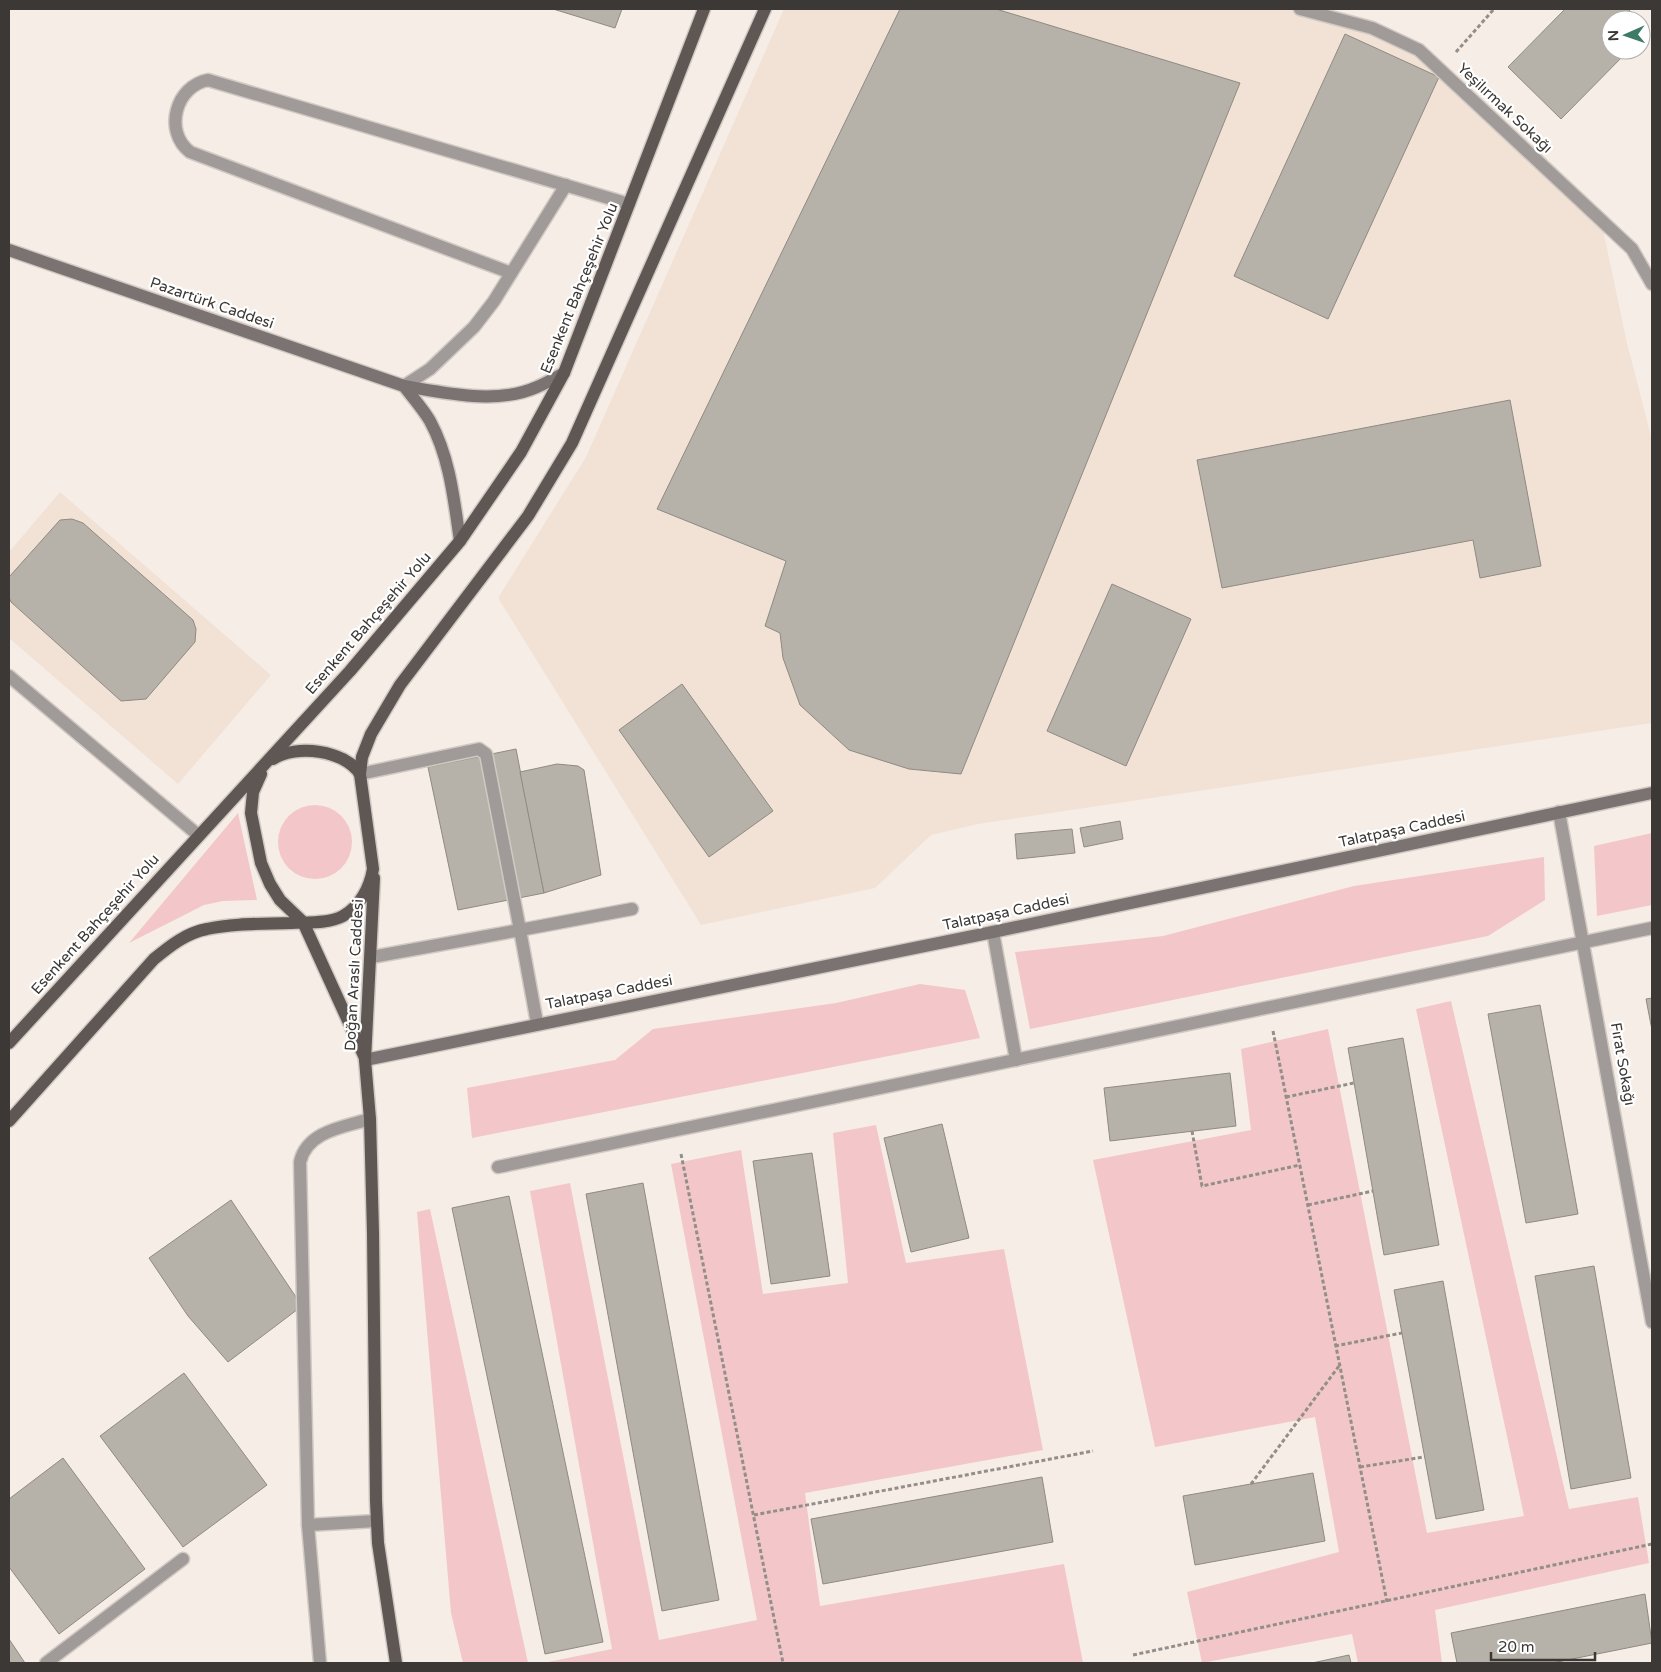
<svg xmlns="http://www.w3.org/2000/svg" width="1661" height="1672" viewBox="0 0 1661 1672" font-family="'Varela Round',sans-serif">
	<style>
		.built { fill: #f2e2d6 }
		.green { fill: #f3c7c9 }
		.building { fill: #b7b2a9; stroke: #8f8a82 }
		.lines { fill: none; stroke-linecap: round; stroke-linejoin: round }
		.lane-casing { stroke: #d1c9c3; stroke-width: 15 }
		.street-casing { stroke: #d1c9c3; stroke-width: 15 }
		.secondary-casing { stroke: #d1c9c3; stroke-width: 15 }
		.primary-casing { stroke: #d1c9c3; stroke-width: 15 }
		.path { stroke: #938e89; stroke-width: 3; stroke-dasharray: 4 2.5; stroke-linecap: butt }
		.lane { stroke: #a09b99; stroke-width: 12 }
		.street { stroke: #a09b99; stroke-width: 12 }
		.secondary { stroke: #7a7371; stroke-width: 12 }
		.primary { stroke: #5f5754; stroke-width: 12 }
		.labels { text-anchor: middle; stroke-width: 4.5; stroke-linejoin: round; paint-order: stroke }
		.street-label { font-size: 15px; fill: #3b3835; stroke: #fff }
	</style>
	<rect width="100%" height="100%" fill="#f6ede6"/>
	<g class="built">
		<path d="M784,9H1296L1419,50L1601,220L1627,343L1652,440V723L978,824L931,835L875,888L701,925L498,598L586,457Z"/>
		<path d="M60,492L271,675L178,784L9,638V552Z"/>
	</g>
	<g class="green">
		<circle cx="315" cy="842" r="37"/>
		<path d="M238,813L257,900L223,901L204,905L129,943Z"/>
		<path d="M1652,833V905L1597,916L1594,846Z"/>
		<path d="M1544,857L1545,900L1488,936L1030,1029L1015,952L1163,936L1354,886Z"/>
		<path d="M920,984L965,990L980,1038L472,1138L467,1088L615,1060L653,1029L836,1003Z"/>
		<path d="M1451,1001L1569,1509L1638,1497L1649,1563L1435,1610L1442,1663H1358L1352,1634L1202,1663L1187,1592L1339,1552L1315,1417L1155,1447L1093,1160L1251,1130L1241,1049L1328,1029L1427,1533L1524,1516L1416,1009Z"/>
		<path d="M876,1125L906,1263L1004,1249L1043,1450L805,1493L820,1606L1064,1564L1083,1663H543L612,1649L530,1191L570,1183L659,1640L757,1620L671,1164L741,1150L763,1294L848,1283L833,1133Z"/>
		<path d="M430,1209L528,1663H463L451,1613L417,1212Z"/>
	</g>
	<g class="building">
		<path d="M553,9H622L615,28Z"/>
		<path d="M900,9H996L1240,83L961,774L909,769L849,750L800,705L783,658L780,633L765,626L786,561L657,509Z"/>
		<path d="M1565,9H1628L1639,20H1611V50H1629L1561,119L1508,67Z"/>
		<path d="M1641,22L1649,30L1641,38Z"/>
		<path d="M1345,34L1439,77L1328,319L1234,276Z"/>
		<path d="M1510,400L1541,566L1480,578L1473,540L1222,588L1197,460Z"/>
		<path d="M72,519L83,523L193,620L196,629L195,642L146,699L121,701L11,602L9,597V577L60,520Z"/>
		<path d="M1112,584L1191,619L1126,766L1047,731Z"/>
		<path d="M682,684L773,811L709,857L619,730Z"/>
		<path d="M516,749L544,893L458,910L428,767Z"/>
		<path d="M557,764L578,766L584,770L601,875L544,893L520,772Z"/>
		<path d="M1120,821L1123,839L1084,847L1080,828Z"/>
		<path d="M1072,829L1075,853L1017,859L1015,834Z"/>
		<path d="M1652,998V1030L1646,999Z"/>
		<path d="M1540,1005L1578,1214L1526,1223L1488,1014Z"/>
		<path d="M1403,1038L1439,1245L1384,1255L1348,1048Z"/>
		<path d="M1230,1073L1236,1126L1110,1141L1104,1088Z"/>
		<path d="M942,1124L969,1238L911,1252L884,1138Z"/>
		<path d="M812,1153L830,1276L771,1284L753,1161Z"/>
		<path d="M643,1183L719,1600L662,1611L586,1194Z"/>
		<path d="M509,1196L603,1642L545,1654L452,1208Z"/>
		<path d="M231,1200L302,1306L228,1362L188,1316L149,1258Z"/>
		<path d="M1594,1266L1631,1478L1571,1489L1535,1276Z"/>
		<path d="M1443,1281L1484,1510L1436,1519L1394,1290Z"/>
		<path d="M184,1373L267,1485L183,1547L100,1436Z"/>
		<path d="M63,1458L145,1569L59,1634L9,1567V1499Z"/>
		<path d="M1313,1473L1325,1541L1195,1565L1183,1496Z"/>
		<path d="M1042,1477L1053,1542L823,1584L811,1519Z"/>
		<path d="M1645,1594L1652,1643L1552,1663H1457L1451,1633Z"/>
		<path d="M9,1639L25,1663H9Z"/>
		<path d="M1349,1655L1351,1663H1312Z"/>
	</g>
	<g class="lines">
		<g class="lane-casing">
			<g id="lane">
				<path d="M511,273L190,152C163,131 176,86 208,80L629,204"/>
				<path d="M404,386L430,369L474,327L494,301L566,185"/>
				<path d="M360,774L479,749L486,754L520,930L632,909"/>
				<path d="M372,957L520,930L537,1023"/>
				<path d="M308,1525L376,1521"/>
				<path d="M46,1663L183,1559"/>
				<path d="M320,1663L308,1525L300,1162C307,1131 344,1127 370,1119"/>
			</g>
		</g>
		<g class="street-casing">
			<g id="street">
				<path d="M1300,9L1372,28L1419,50L1632,249L1652,284"/>
				<path d="M9,676L198,835"/>
				<path d="M1559,812L1652,1322"/>
				<path d="M993,932L1016,1060"/>
				<path d="M498,1167L1652,928"/>
			</g>
		</g>
		<g class="secondary-casing">
			<g id="secondary">
				<path d="M9,250L404,386C446,393 497,405 537,387C547,383 556,377 564,373"/>
				<path d="M404,386C413,398 423,409 430,421C450,458 454,500 460,541"/>
				<path d="M365,1060L993,932L1652,793"/>
			</g>
		</g>
		<g class="primary-casing">
			<g id="primary">
				<path d="M273,759C296,744 345,750 360,774"/>
				<path d="M261,774L253,792L251,813L261,863L270,884L280,900L303,922L365,1058"/>
				<path d="M374,878L365,1060L370,1119L373,1233L376,1501L378,1543L396,1663"/>
				<path d="M9,1043L350,671L460,541L521,452L564,373L704,9"/>
				<path d="M9,1121L154,959C170,946 186,933 207,929C234,923 263,924 291,923C307,922 328,924 343,916C360,907 370,887 373,869L360,774L362,757L371,734L400,685L528,516L572,443L765,9"/>
			</g>
		</g>
		<g class="path">
			<path d="M1456,52L1494,9"/>
			<path d="M1273,1031L1387,1602"/>
			<path d="M1286,1097L1354,1083"/>
			<path d="M1192,1131L1202,1186L1300,1165"/>
			<path d="M681,1154L783,1663"/>
			<path d="M1308,1205L1373,1191"/>
			<path d="M1335,1346L1402,1333"/>
			<path d="M1360,1467L1424,1457"/>
			<path d="M1251,1484L1339,1366"/>
			<path d="M754,1515L1093,1451"/>
			<path d="M1133,1655L1652,1544"/>
		</g>
		<use href="#lane" class="lane"/>
		<use href="#street" class="street"/>
		<use href="#secondary" class="secondary"/>
		<use href="#primary" class="primary"/>
	</g>
	<g class="labels">
		<g class="street-label">
			<text transform="translate(1505 108) rotate(43)" y="5">Yeşilırmak Sokağı</text>
			<text transform="translate(579 288) rotate(-68)" y="5">Esenkent Bahçeşehir Yolu</text>
			<text transform="translate(212 303) rotate(19)" y="5">Pazartürk Caddesi</text>
			<text transform="translate(368 623) rotate(-49)" y="5">Esenkent Bahçeşehir Yolu</text>
			<text transform="translate(1402 829) rotate(-12)" y="5">Talatpaşa Caddesi</text>
			<text transform="translate(1006 912) rotate(-12)" y="5">Talatpaşa Caddesi</text>
			<text transform="translate(95 924) rotate(-48)" y="5">Esenkent Bahçeşehir Yolu</text>
			<text transform="translate(354 975) rotate(-87)" y="5">Doğan Araslı Caddesi</text>
			<text transform="translate(609 992) rotate(-11)" y="5">Talatpaşa Caddesi</text>
			<text transform="translate(1623 1064) rotate(80)" y="5">Fırat Sokağı</text>
		</g>
	</g>
	<rect width="1661" height="1672" fill="none" stroke="#3b3835" stroke-width="20"/>
	<g transform="translate(1626 35) rotate(268)"><circle r="24" fill="#ffffff" stroke="#b1afae"/>
	<path d="M0-4L9 19L0 12L-9 19Z" fill="#3d7b66"/>
	<text y="-8" font-size="14" font-weight="bold" text-anchor="middle" fill="#3b3835">N</text>
	</g>
	<path d="M1491 1652v8h104v-8" fill="none" stroke="#3b3835" stroke-width="2.5"/>
	<text x="1498" y="1652" font-size="15" fill="#3b3835" stroke="#ffffff" stroke-width="4" paint-order="stroke">20 m</text>
</svg>
